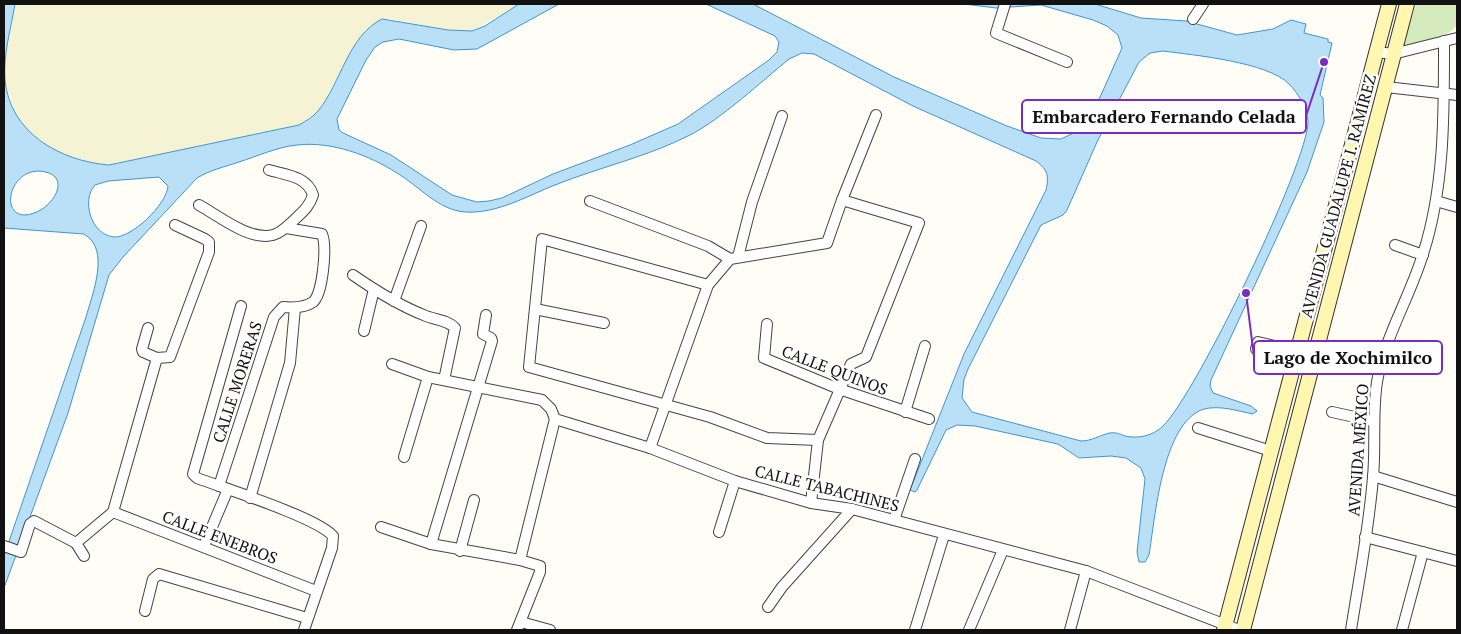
<svg xmlns="http://www.w3.org/2000/svg" width="1461" height="634" viewBox="0 0 1461 634" font-family="'PT Serif',serif">
	<style>
		.farmland { fill: #f6f3d4 }
		.green { fill: #d5ebbd }
		.water { fill: #b9e0f7; stroke: #3f96cf; fill-rule: evenodd }
		.lines { fill: none; stroke-linecap: round; stroke-linejoin: round }
		.street-casing { stroke: #444; stroke-width: 12 }
		.secondary-casing { stroke: #333; stroke-width: 16 }
		.street { stroke: #fff; stroke-width: 10 }
		.secondary { stroke: #fff6b0; stroke-width: 14 }
		.labels { text-anchor: middle; stroke-width: 5; stroke-linejoin: round; paint-order: stroke }
		.street-label { font-size: 16px; fill: #111; stroke: #fff }
		.leader { fill: none; stroke: #7b2cbf; stroke-width: 2 }
		.callout-dot { fill: #7b2cbf; stroke: #fff; stroke-width: 2 }
		.callout { fill: #fff; stroke: #7b2cbf; stroke-width: 2 }
		.callout-label { font-size: 18px; text-anchor: middle; font-weight: bold; fill: #111 }
	</style>
	<rect width="100%" height="100%" fill="#fffdf5"/>
	<path class="farmland" d="M15,4H519L472,31L448,30L390,19L376,22L359,40L318,111L299,125L109,165L93,164L69,157L46,146L26,129L16,113L5,82V65Z"/>
	<path class="green" d="M1416,4H1457V26L1442,38L1402,47Z"/>
	<path class="water" d="M4,4H15C11,28 3,55 5,80C10,133 60,161 109,165L299,125C306,121 313,117 318,111C341,83 348,36 382,19L448,30L472,31L485,26L519,4H559L477,49L454,50L399,39L383,42L375,47L366,60L337,119L339,130L343,133L391,155L452,195L477,202L489,201L502,198L553,174L630,145L678,124L769,60L777,52L779,42L775,36L706,4H753L894,77L1007,126L1041,138L1061,139L1080,130L1090,117L1101,95L1122,48L1118,35L1107,26L1093,20L1041,5L996,8L964,4H1095L1141,18L1186,21L1237,35L1273,29L1291,20L1306,24L1304,33L1328,39V42L1332,43L1320,95L1323,98L1324,122L1307,172L1211,380L1210,386L1213,393L1251,406L1257,411L1253,414C1238,411 1220,405 1204,409C1162,422 1155,519 1149,555L1145,562H1139L1137,552L1145,479L1141,468L1126,458L1111,456L1079,458L1058,444L975,426L957,425L946,430L917,490L915,492L910,490L964,354L1046,190C1049,176 1048,170 1036,161L913,106L814,54L802,53L789,59C761,82 721,119 690,135C647,157 600,167 555,185C527,196 497,214 465,212C438,210 419,186 397,173C369,155 331,141 297,145C277,147 258,156 239,162C224,167 210,170 197,178L123,257L109,275L68,413L4,588V556L86,317C92,295 111,249 84,234L4,228ZM1163,51C1193,55 1268,62 1289,84C1298,93 1307,108 1308,121C1309,161 1195,396 1163,426C1153,436 1138,439 1125,436C1120,434 1115,432 1110,433C1100,435 1092,441 1081,441L972,412L962,398L964,379L968,369L1041,225L1063,215L1067,210L1097,142L1139,62L1150,53ZM37,171C78,172 51,215 24,215C1,214 9,173 37,171ZM159,177L168,186C167,204 132,238 114,237C91,235 81,200 95,185L108,181Z"/>
	<g class="lines">
		<g class="street-casing">
			<g id="street">
				<path d="M1005,4L996,33L1067,62"/>
				<path d="M1193,19L1203,4"/>
				<path d="M1377,52L1393,54L1457,38"/>
				<path d="M1386,87L1457,95"/>
				<path d="M590,201L708,246L730,259"/>
				<path d="M1436,201L1457,207"/>
				<path d="M199,205C219,216 249,241 273,235C281,233 286,227 292,222C301,213 309,208 313,195C307,176 286,175 269,170"/>
				<path d="M1395,245L1423,255"/>
				<path d="M738,257L752,202L782,116"/>
				<path d="M353,275C376,291 400,306 426,316C436,320 448,320 455,328L444,380"/>
				<path d="M708,285L542,239L529,367L710,417L767,438L818,440"/>
				<path d="M394,301L421,226"/>
				<path d="M241,306L193,474L197,478C226,489 316,517 333,536L332,548L304,630"/>
				<path d="M535,309L604,323"/>
				<path d="M767,324L764,358L839,389L929,419"/>
				<path d="M148,328L142,349L143,352L157,358L170,357L209,252V242L205,239L175,225"/>
				<path d="M364,331L374,289"/>
				<path d="M1256,349L1258,342L1299,352"/>
				<path d="M392,364L428,377L542,400L551,409L555,419L650,448L735,481L811,503L852,509L1086,571L1239,630"/>
				<path d="M905,412L925,346"/>
				<path d="M1332,412L1373,421"/>
				<path d="M1198,428L1271,451"/>
				<path d="M650,448L708,285L730,259L827,243L842,200L876,115"/>
				<path d="M404,457L428,377"/>
				<path d="M1373,476L1457,502"/>
				<path d="M219,486L274,317L283,307C293,308 304,308 313,302C323,294 327,246 322,234L286,228"/>
				<path d="M250,498L290,363L295,308"/>
				<path d="M811,503L818,440L851,364L866,357L919,223L842,200"/>
				<path d="M113,512L316,591"/>
				<path d="M894,520L915,459"/>
				<path d="M381,527L431,544L520,560"/>
				<path d="M719,532L735,481"/>
				<path d="M1365,537L1457,561"/>
				<path d="M431,544L492,341L491,338L483,334L486,315"/>
				<path d="M4,546L21,552L30,524L34,521L76,543"/>
				<path d="M204,546L228,489"/>
				<path d="M460,551L474,500"/>
				<path d="M84,556L76,543L113,512L157,358"/>
				<path d="M768,607L782,587L852,509"/>
				<path d="M145,611L153,579L159,574L307,618"/>
				<path d="M521,622L550,630"/>
				<path d="M517,630L540,572V566L520,560L555,419"/>
				<path d="M915,630L944,535"/>
				<path d="M969,630L1003,550"/>
				<path d="M1070,630L1086,571"/>
				<path d="M1351,630C1359,579 1369,528 1373,477C1376,445 1372,414 1377,382C1384,338 1410,297 1423,254C1445,186 1444,112 1444,41"/>
				<path d="M1402,630L1423,552"/>
			</g>
		</g>
		<g class="secondary-casing">
			<g id="secondary">
				<path d="M1224,630L1389,4"/>
				<path d="M1243,630L1407,4"/>
			</g>
		</g>
		<use href="#street" class="street"/>
		<use href="#secondary" class="secondary"/>
	</g>
	<g class="labels">
		<g class="street-label">
			<text transform="translate(1338 196) rotate(-75)" y="6">AVENIDA GUADALUPE I. RAMÍREZ</text>
			<text transform="translate(835 370) rotate(21)" y="6">CALLE QUINOS</text>
			<text transform="translate(237 382) rotate(-72)" y="6">CALLE MORERAS</text>
			<text transform="translate(1358 450) rotate(-86)" y="6">AVENIDA MÉXICO</text>
			<text transform="translate(827 488) rotate(14)" y="6">CALLE TABACHINES</text>
			<text transform="translate(220 537) rotate(21)" y="6">CALLE ENEBROS</text>
		</g>
	</g>
	<path class="leader" d="M1324 62L1306 116M1246 293L1254 357"/>
	<g class="callout-dot">
		<circle cx="1324" cy="62" r="5"/>
		<circle cx="1246" cy="293" r="5"/>
	</g>
	<g class="callout">
		<rect x="1022" y="100" width="284" height="33" rx="5"/>
		<rect x="1254" y="341" width="188" height="33" rx="5"/>
	</g>
	<g class="callout-label">
		<text x="1164" y="123">Embarcadero Fernando Celada</text>
		<text x="1348" y="364">Lago de Xochimilco</text>
	</g>
	<rect width="1461" height="634" fill="none" stroke="#111111" stroke-width="10"/>
</svg>
